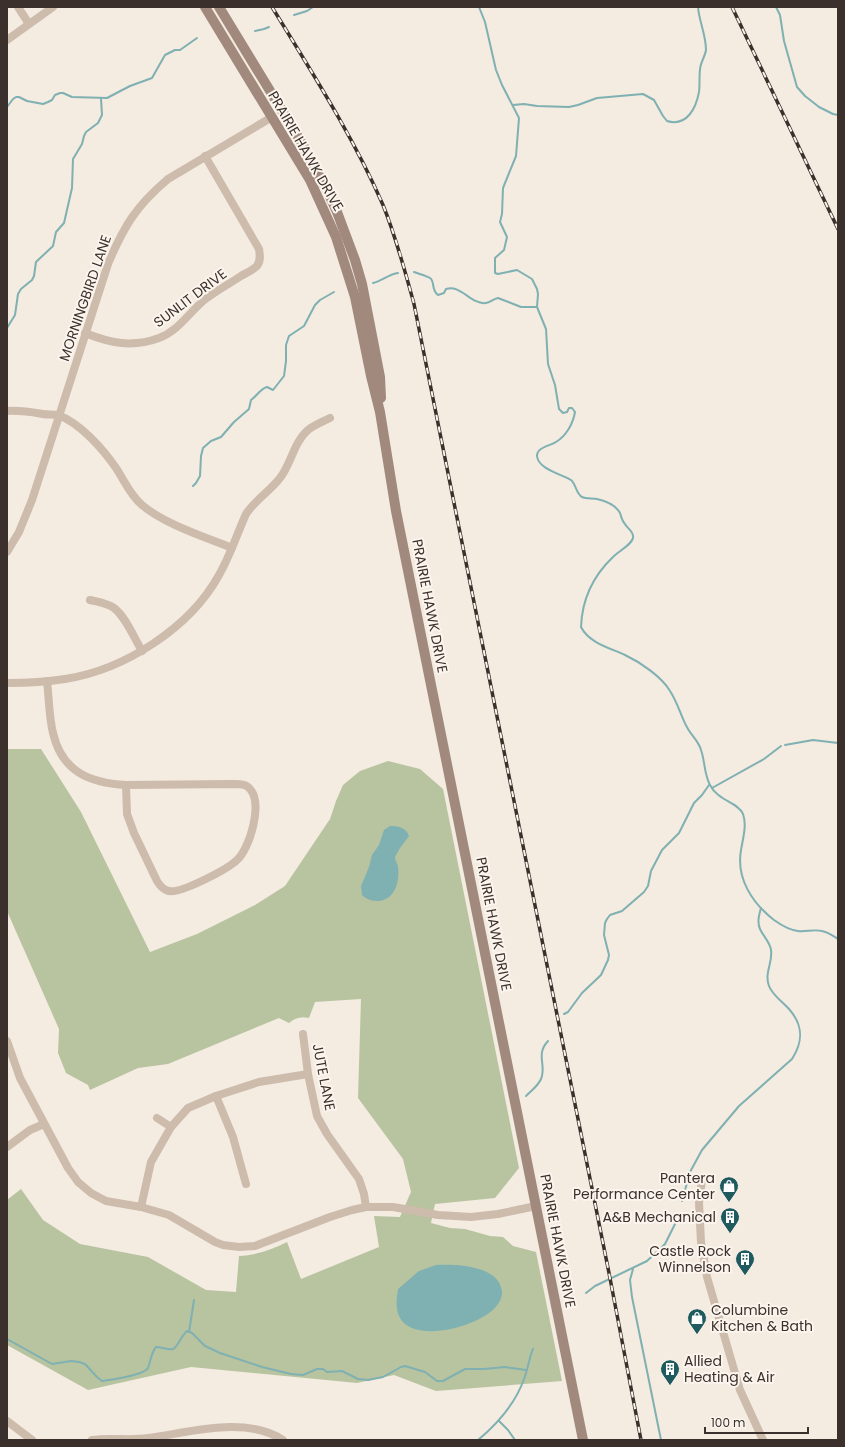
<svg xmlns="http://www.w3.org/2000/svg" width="845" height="1447" viewBox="0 0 845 1447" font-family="Poppins,sans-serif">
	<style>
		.green { fill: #b8c4a0 }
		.water { fill: #7fb0b2 }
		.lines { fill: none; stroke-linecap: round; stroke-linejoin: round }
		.stream { stroke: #7fb0b2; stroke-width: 2 }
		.street { stroke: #cdbbac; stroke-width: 8 }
		.secondary { stroke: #a18a7d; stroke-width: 10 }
		.rail-casing { stroke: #3b302b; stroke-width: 3.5 }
		.rail { stroke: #fbf5ee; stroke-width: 2; stroke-dasharray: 6; stroke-linecap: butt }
		.labels { text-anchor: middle; stroke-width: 4; stroke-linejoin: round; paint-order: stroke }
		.street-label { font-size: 14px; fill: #3b302b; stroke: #fbf5ee }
		.poi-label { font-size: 14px; fill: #3b302b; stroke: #fbf5ee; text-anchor: end }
	</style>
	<rect width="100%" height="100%" fill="#f4ebe1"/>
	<path class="green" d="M7,749H41L81,812L150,952L197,934L255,905L285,886L330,819L336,801L343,785L360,771L388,761L420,769L443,789L519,1168L495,1198L435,1204L431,1223L450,1228L465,1229L490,1236L503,1237L513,1246L536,1252L562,1381L436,1391L394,1375L357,1383L191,1367L88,1390L7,1345V1200L21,1189L43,1220L80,1244L148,1257L206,1290L236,1292L239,1256C257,1255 271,1250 287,1242L301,1279L379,1247L374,1216L400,1217L411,1192L403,1159L358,1098L361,999L315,1002L309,1018C301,1016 295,1018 289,1023L279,1018L168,1064L138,1068L90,1090L88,1085L66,1073L58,1053L59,1029L7,911Z"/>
	<g class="water">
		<path d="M390,826C398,826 406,827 409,836L400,848L395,857C395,860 397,863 398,866C400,880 396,899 379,901C373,901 367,900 362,895L361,886L369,867L372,855L379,845L384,830Z"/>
		<path d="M436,1265C455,1264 494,1265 501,1287C503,1292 502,1299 498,1304C484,1326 412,1346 399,1316C395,1307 397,1297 398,1289L419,1271Z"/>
	</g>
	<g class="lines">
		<g class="stream">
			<path d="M479,7L485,22L496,70L502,85L519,118L516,156L503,188L502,214L500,222L507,237L504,250L495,258V273L498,274L517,270L532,279L537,289L538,294L537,307L546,329L548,364L555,385L559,409L563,413L567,412L569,408H572L575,412C573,424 566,436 556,442C550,446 537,447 537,456C538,469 561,474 571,480C576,484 576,494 582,497C586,499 593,498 597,499C606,501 615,504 620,513C621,516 622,521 625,524C627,528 633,531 633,536C635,543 617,552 613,557C593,576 582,600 581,627C589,643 610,648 625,655C640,662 662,677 670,691C678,703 681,717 688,729C692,736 699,742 701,750C705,761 704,774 710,785C718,801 738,802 743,814C747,825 743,838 741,850C736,878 752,903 774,920C781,925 789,930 798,931C806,932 814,929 822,931C828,932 833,936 838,939"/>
			<path d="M776,7L780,15L784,41L797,87L805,96L819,107L833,114L838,115"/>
			<path d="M294,15L307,11L313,7"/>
			<path d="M255,31L264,29L269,27"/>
			<path d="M513,105L524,104L537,106L569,107L578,105L597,98L643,94L654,100L663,116L667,121C687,127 696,108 699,92C700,85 699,77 700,70C700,63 705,57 706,50C706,35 699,21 698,7"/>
			<path d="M7,107L13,99L16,97H19L27,101L43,104L48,102L52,100L55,95L60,93H63L72,97L107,98L130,86L152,78L165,55L175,50H180L197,38"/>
			<path d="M414,272C419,274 425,275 430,278C435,281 431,290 438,295L444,293L446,289C461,284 471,305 486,303C490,303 493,299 498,298L521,307H537"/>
			<path d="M373,283C382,281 389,274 398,273"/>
			<path d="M7,328L15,315L18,294L21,289L32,280L34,276L36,262L53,246L56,232L64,223L72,188L73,159L82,144L84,136L86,132L98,123L102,115L101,99"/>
			<path d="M193,486L196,483L200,476L201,456L203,448L211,441L221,437L234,422L249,409L251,400C257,396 260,389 267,387L273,390L284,376L286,361V345L289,336L304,326L315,305L320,300L334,292"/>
			<path d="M785,745L813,740L838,743"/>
			<path d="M712,788L764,759L781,746"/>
			<path d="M564,1014L568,1012L582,993L601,975L608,960L609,955L604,935L605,923L607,919L610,915L622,911L644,892L648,886L651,871L662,850L679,833L694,803L702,795L709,785"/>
			<path d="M526,1096C531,1091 538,1086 541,1079C547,1065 535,1055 548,1041"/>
			<path d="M682,1201L690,1172L702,1150L739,1106L792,1059C803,1042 804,1026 789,1009C783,1002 773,996 769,986C764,973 773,963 771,950C770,942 763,936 760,929C757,922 759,915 761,908"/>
			<path d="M633,1269L630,1280L632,1297L661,1440"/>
			<path d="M586,1293L595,1286L647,1261L665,1244L677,1220"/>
			<path d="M189,1332L194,1300"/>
			<path d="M7,1339L52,1364L71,1361L79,1362L85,1364L97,1377L102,1381C111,1380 144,1375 148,1368C151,1360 151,1353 156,1347C162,1347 168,1350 173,1349C177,1348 181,1336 187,1331L192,1333L205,1346L220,1353L262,1367L291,1374L303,1375L317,1369H323L327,1372L342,1371L358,1379L368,1380L383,1377L401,1367L405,1366L425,1372L437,1381H443L465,1369H484L505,1367L526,1370"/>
			<path d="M499,1421L508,1430L515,1440"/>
			<path d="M478,1440C497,1424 516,1402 524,1379C528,1369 529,1358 533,1349"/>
		</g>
		<g class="street">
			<path d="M18,7L29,24"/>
			<path d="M7,40L53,7"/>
			<path d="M85,333C110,343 132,348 159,338C178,331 188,314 203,301C214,292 229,284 241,276C246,273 253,270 257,266C261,261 260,255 259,249L205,156"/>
			<path d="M7,411C20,410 31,412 43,414C48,415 53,414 58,415C80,423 103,449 116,468C124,480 130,495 142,505C164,524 205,537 232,548"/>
			<path d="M7,552L19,532L32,500L108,264C124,226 136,206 168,179L272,117"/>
			<path d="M90,600C98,602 107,603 114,608C126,617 134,638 142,651"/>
			<path d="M47,681C49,698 49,717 53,733C62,772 90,783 126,785"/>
			<path d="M7,683C26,683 46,682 65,679C124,670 190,628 219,575C230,556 237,534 246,514C255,500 270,491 280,478C291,464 294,442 308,430C314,425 322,422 330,418"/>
			<path d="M234,784C240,784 246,784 250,789C263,804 250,848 237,860C228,869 180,894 169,891C163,890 160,886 157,881L134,833L127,814L126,785Z"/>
			<path d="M303,1034L308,1074L317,1116L327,1134L359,1179L364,1194L366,1207"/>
			<path d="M7,1041L20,1078L68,1168L78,1182L91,1193L106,1201L141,1207L169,1215L215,1242L223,1245L239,1247L255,1246L330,1217L352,1210L366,1207H393L438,1215L471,1217L498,1214L536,1206"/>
			<path d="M216,1096L233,1137L246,1184"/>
			<path d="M157,1118L171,1127"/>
			<path d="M7,1147L30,1130L44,1124"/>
			<path d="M702,1180L699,1203L701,1242L707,1277L740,1390L763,1440"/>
			<path d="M141,1207L151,1162L171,1127L188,1108L216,1096L259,1082L308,1074"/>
			<path d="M7,1421L32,1440"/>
			<path d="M92,1440C111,1437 129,1441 148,1438C188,1433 245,1415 283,1440"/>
		</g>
		<g class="secondary">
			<path d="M205,7L310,180L336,237L355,297L371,376L380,412L396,511L583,1440"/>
			<path d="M219,7L303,145L327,190L337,212L355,260L362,284L380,377L381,398"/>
		</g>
		<g class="rail-casing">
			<g id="rail">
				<path d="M272,7C311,71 353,136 383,205C396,237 405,271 414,304L609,1273L641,1440"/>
				<path d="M732,7L838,229"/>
			</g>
		</g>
		<use href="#rail" class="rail"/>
	</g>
	<defs>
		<g id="shop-pin" transform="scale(1)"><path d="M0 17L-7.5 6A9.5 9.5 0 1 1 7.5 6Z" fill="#1f5a5e" stroke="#fbf5ee"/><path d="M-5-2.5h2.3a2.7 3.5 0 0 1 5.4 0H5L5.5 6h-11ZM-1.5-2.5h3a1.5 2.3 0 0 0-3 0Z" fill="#fff"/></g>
		<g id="building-pin" transform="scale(1)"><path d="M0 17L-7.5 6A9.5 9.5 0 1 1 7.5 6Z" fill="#1f5a5e" stroke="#fbf5ee"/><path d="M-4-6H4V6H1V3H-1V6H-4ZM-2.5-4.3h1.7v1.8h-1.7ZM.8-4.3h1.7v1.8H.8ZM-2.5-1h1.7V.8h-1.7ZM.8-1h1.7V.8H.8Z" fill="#fff"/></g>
	</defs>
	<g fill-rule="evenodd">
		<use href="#shop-pin" x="729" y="1186"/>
		<use href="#building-pin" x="730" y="1217"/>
		<use href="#building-pin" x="745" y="1259"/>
		<use href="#shop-pin" x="697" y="1318"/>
		<use href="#building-pin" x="670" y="1369"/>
	</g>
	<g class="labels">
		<g class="street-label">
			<text transform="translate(306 151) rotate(60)" y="5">PRAIRIE HAWK DRIVE</text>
			<text transform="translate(85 298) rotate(-71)" y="5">MORNINGBIRD LANE</text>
			<text transform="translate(190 298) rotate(-37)" y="5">SUNLIT DRIVE</text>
			<text transform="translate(430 606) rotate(79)" y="5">PRAIRIE HAWK DRIVE</text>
			<text transform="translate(494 924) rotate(79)" y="5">PRAIRIE HAWK DRIVE</text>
			<text transform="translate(324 1077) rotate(79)" y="5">JUTE LANE</text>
			<text transform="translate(558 1241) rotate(79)" y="5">PRAIRIE HAWK DRIVE</text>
		</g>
		<g class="poi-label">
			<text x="715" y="1183">Pantera<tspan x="715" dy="16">Performance Center</tspan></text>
			<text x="716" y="1222">A&amp;B Mechanical</text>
			<text x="731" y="1256">Castle Rock<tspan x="731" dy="16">Winnelson</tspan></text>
			<text x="711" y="1315" text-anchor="start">Columbine<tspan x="711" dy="16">Kitchen &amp; Bath</tspan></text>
			<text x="684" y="1366" text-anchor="start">Allied<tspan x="684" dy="16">Heating &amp; Air</tspan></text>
		</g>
	</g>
	<rect width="845" height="1447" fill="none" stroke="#3b302b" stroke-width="16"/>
	<path d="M705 1427v6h103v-6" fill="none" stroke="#3b302b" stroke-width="2"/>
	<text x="711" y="1427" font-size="12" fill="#3b302b" stroke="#fbf5ee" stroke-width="3" paint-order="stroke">100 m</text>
</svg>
